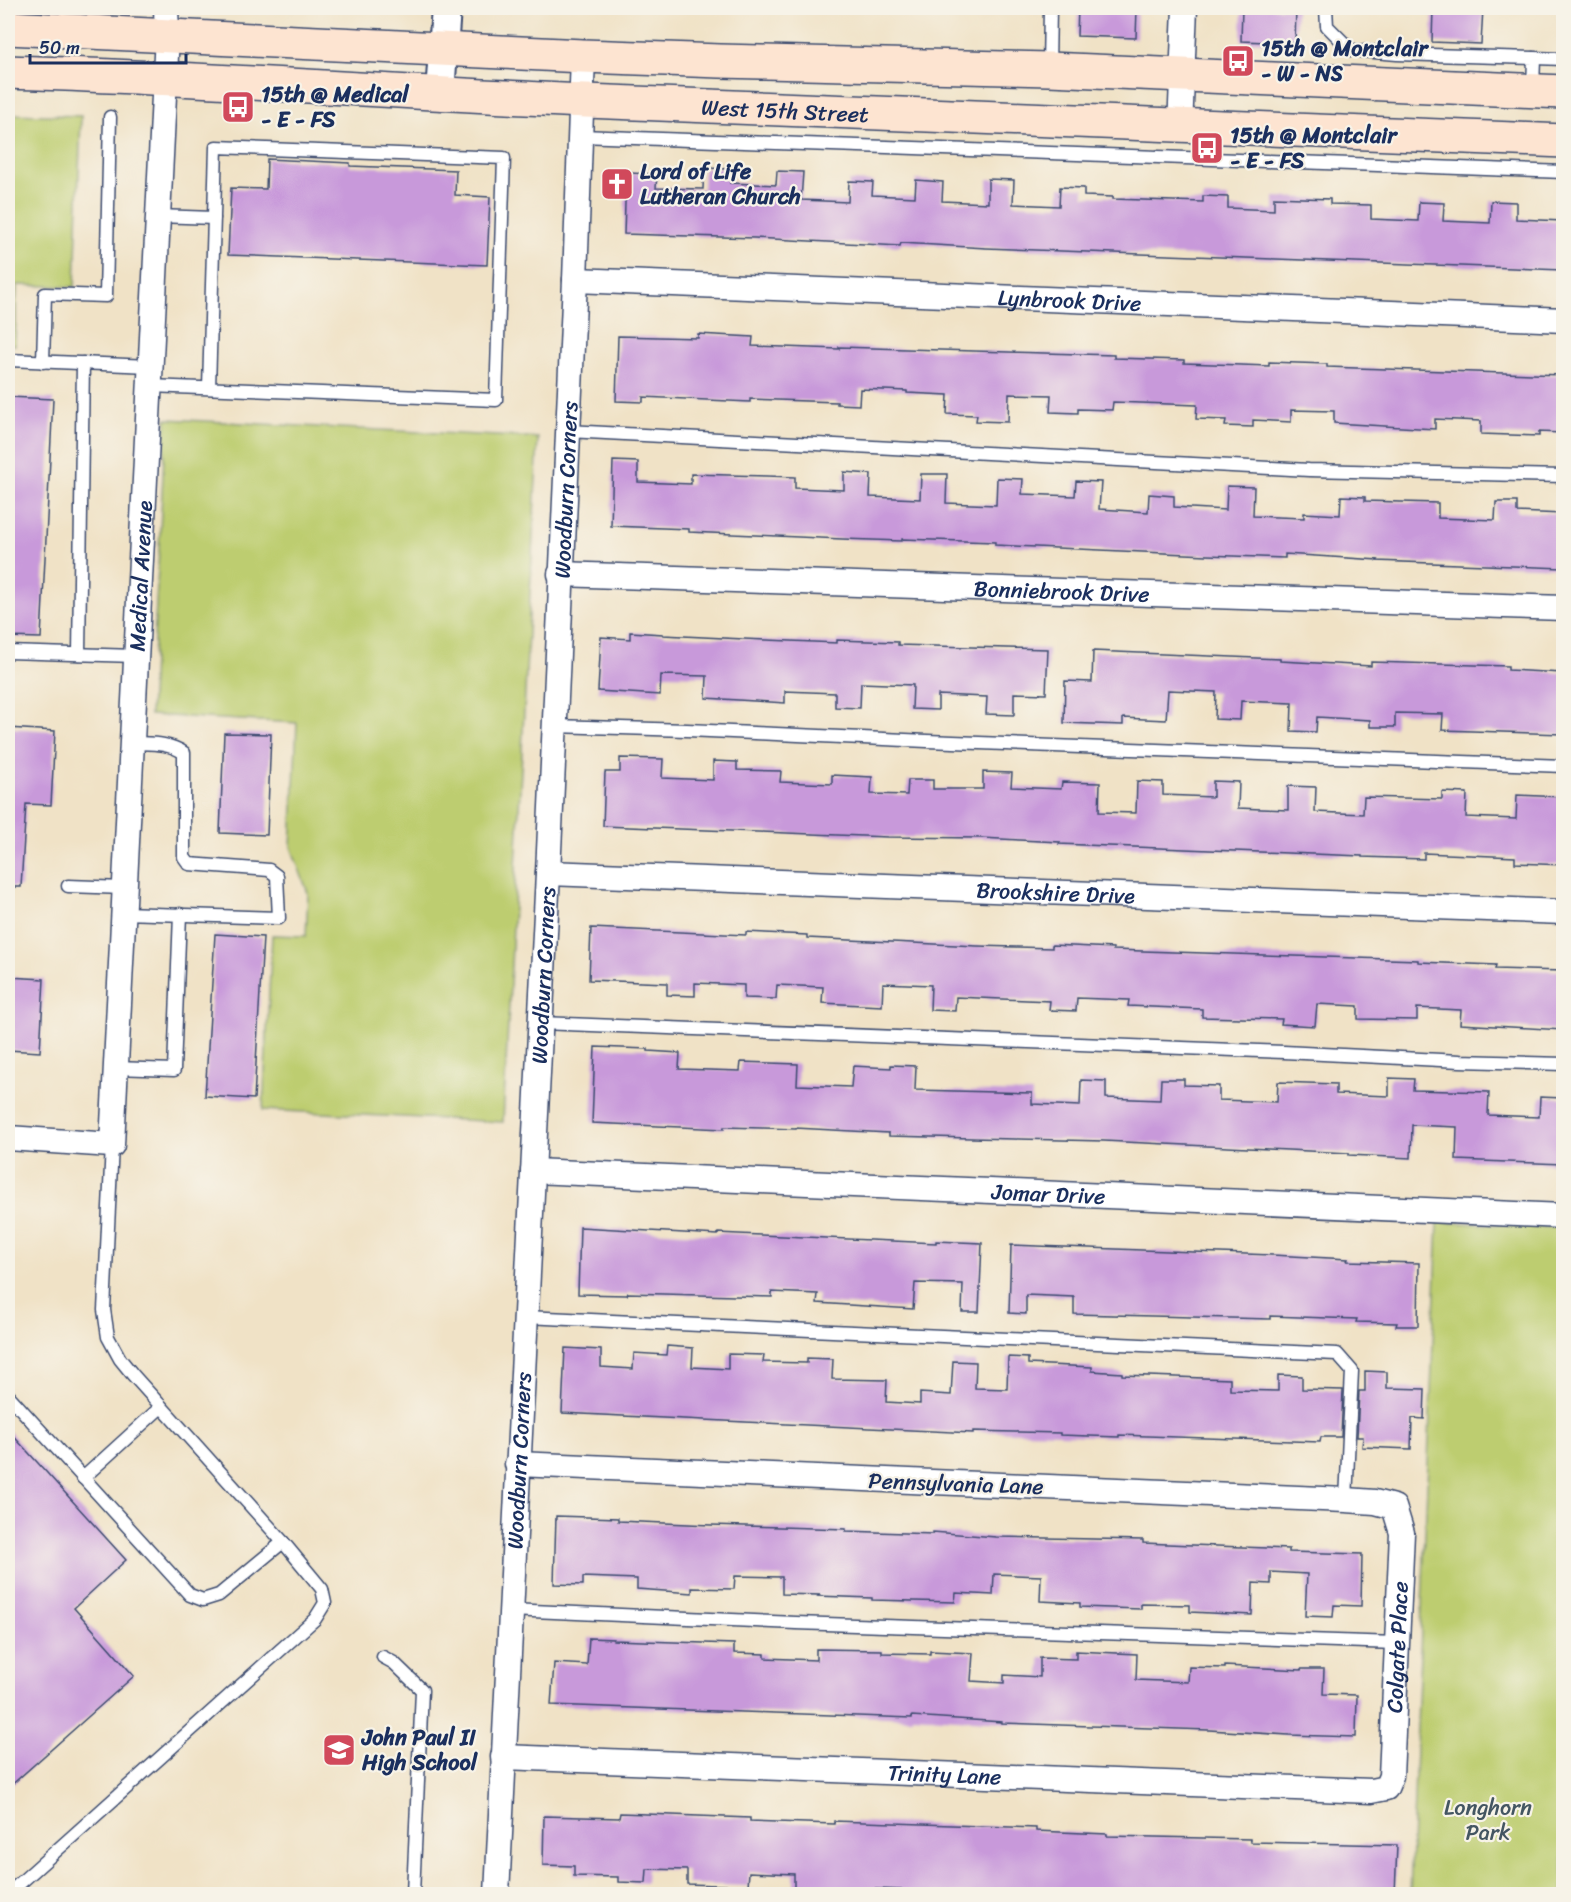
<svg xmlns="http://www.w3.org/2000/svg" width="1571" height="1902" viewBox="0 0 1571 1902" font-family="Sriracha,sans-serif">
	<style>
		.green { fill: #bdcd6f; stroke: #6c7e66; stroke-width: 1.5 }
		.building { fill: #c899da }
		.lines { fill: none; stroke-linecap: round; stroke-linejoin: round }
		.service-casing { stroke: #3b4a6e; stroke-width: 15 }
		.minor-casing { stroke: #3b4a6e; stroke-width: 27 }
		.tertiary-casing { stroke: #3b4a6e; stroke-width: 32 }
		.secondary-casing { stroke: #3b4a6e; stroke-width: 36 }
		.service { stroke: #fff; stroke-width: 12 }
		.minor { stroke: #fff; stroke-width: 24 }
		.tertiary { stroke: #fff; stroke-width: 28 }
		.secondary { stroke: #fde4d1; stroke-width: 33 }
		.labels { text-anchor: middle; stroke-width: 4.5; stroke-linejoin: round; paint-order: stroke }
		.poi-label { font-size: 22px; font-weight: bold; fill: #1b2f5e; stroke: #f7f3e8; text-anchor: start }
		.street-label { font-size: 22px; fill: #1b2f5e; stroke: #f7f3e8 }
		.park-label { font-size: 22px; fill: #445662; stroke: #f7f3e8 }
	</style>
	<rect width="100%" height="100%" fill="#f7f3e8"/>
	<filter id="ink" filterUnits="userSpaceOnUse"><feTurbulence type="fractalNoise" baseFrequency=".0167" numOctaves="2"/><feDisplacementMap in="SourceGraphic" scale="12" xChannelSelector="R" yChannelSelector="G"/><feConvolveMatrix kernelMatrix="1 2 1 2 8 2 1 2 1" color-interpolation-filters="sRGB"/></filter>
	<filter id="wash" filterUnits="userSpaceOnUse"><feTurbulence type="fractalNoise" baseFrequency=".008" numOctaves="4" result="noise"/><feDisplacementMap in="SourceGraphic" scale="24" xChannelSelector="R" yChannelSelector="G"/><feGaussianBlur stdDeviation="1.35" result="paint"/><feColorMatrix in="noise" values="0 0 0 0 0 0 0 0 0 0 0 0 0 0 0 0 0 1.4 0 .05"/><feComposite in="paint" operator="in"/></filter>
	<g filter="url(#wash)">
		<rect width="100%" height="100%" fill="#f0e2c6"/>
		<g class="green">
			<path d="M8,114L81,116L75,287L17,285L15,345H8Z"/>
			<path d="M166,419L538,438L503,1122L263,1110L272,935L306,936L308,893L291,847L297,723L150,715Z"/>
			<path d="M1438,1222L1563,1228V1894H1410Z"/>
		</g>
		<g id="blocks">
			<g class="building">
				<path d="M1078,8H1137L1136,38L1077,36Z"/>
				<path d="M1242,8H1296L1295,43L1241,41Z"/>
				<path d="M1433,8H1483L1481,44L1432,42Z"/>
				<path d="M267,159L350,163V166L456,170L455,195L490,197L487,265L228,255L231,188L266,189Z"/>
				<path d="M704,168L731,169L730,183L776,185L777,171L803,172L801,200L848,202L849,181L873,182L872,195L915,197L916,180L943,182L942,201L988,203V179L1014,180L1013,204L1059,206L1060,187L1084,188V196L1113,197V199L1203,202V196L1228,197V208L1274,210V197L1330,199V204L1371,205V219L1418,221L1419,202L1444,203L1443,221L1490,223L1491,201L1516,202V219L1563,221V270L986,248L901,243L900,246L755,238L624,234L626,173L657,174L656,188L703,189Z"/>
				<path d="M698,334L753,337L752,346L839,349V347L1114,355V358L1184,360V363L1269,366V362L1327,364V367L1563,375V433L1539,432V436L1481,434V421L1435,419V429L1334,423V411L1291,410V422L1253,420V427L1225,426L1226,420L1196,419L1197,405L1113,402L1112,410L1078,409V413L1050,412L1051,395L1009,394L1008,422L976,421L977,415L947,414L948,395L907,393V391L860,389L859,405L837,404V402L750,399V402L643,397V402L616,401L618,336L698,338Z"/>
				<path d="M8,397L53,399L41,638L8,637Z"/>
				<path d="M613,461L638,462V482L691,484V474L767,476L795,477V488L844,490V472L871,474L870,497L920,499L921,474H947L946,503L996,505L997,478L1023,479L1022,494L1075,496L1076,481L1101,482L1099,509L1148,512L1149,494L1174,496V507L1226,510L1227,486L1254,487L1253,516L1304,518V513L1340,515L1341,496L1365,497V501L1438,503V518L1495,520L1496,502H1517V512L1563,514V568L1377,561L1378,560L1285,554V558L1207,555L995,545V542L902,539V541L842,539L689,532V529L611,526Z"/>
				<path d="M630,632L663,634V635L744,639L837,643V640L898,642V645L1048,649L1046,694L1014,693V715L986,714L987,697L938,695V710L912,709L913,685L861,683L860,708L835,707V693L785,691V703L706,698L707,676L661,675L660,695L598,691L601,637L630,639Z"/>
				<path d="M1093,651L1280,659V661L1371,666V662L1508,666V670L1563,673V734L1442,730L1443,714L1395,713V727H1370V720L1317,717L1316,732L1291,731L1292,703L1241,701L1240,720L1215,719L1216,692L1168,690L1166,720L1123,718V725L1064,723L1065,681L1092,682Z"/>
				<path d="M8,728L55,731L51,805L26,804L21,887H8Z"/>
				<path d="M224,733L271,734L267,835L220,833Z"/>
				<path d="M620,758L663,759L662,778L713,780V761L737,762V770L781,771L780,782L832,784V775L872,777L871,794L907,795L908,780H933V789H983V772L1012,773L1011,787L1061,789L1062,782L1100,783L1099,812L1136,813L1137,781L1163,782V795L1213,797V781L1239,782L1238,808L1288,810V786L1316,787L1315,812L1363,814L1364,797L1442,799V792L1467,793L1466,817L1516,819L1517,795L1563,797V865L1515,863V857L1424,853V859L1362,857V856L1059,844L1060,842L981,838L888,837L603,826L605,772H620Z"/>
				<path d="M591,928L746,935V932L807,935V938L977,946L1052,948V945L1113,948V950L1418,960V962L1496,965L1495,969L1563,971V1030L1460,1024L1461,1010L1417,1008V1020L1358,1019V1006L1317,1004L1315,1026L1281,1024L1282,1019L1202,1017V1009L1128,1006L1129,1000L1077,998L1076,1011L1049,1010L1050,1001L956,997L955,1011L930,1010L931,985L883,983L882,1006L822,1003L823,987L777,985L776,999L744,998V985L695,983V996L667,995V983L589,980Z"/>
				<path d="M215,934L263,937L254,1099L205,1096Z"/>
				<path d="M8,977L44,979L40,1052L8,1050Z"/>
				<path d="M595,1047L648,1049V1051L680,1053L679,1069L740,1071L741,1062L798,1064L797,1085L851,1087L853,1066L891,1068V1065L916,1066L915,1090L1032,1093V1104L1080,1106L1081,1080L1106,1081V1098L1160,1100L1161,1079H1184V1085L1219,1086V1100L1277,1102L1278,1082L1336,1084V1094L1389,1096V1078L1414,1079L1413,1090L1489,1092L1488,1115L1539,1117L1540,1097L1563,1098V1164L1456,1160L1457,1127L1412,1125L1411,1158L1349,1155V1153L1104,1141L889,1136V1133L796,1128V1129L724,1127V1129L592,1123Z"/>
				<path d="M580,1227L718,1235V1233L936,1243V1241L982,1243L979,1312H962L963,1284L915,1283L913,1309L817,1303L818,1294L772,1292V1297L628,1293L627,1295L578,1294Z"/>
				<path d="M1011,1245L1272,1255L1348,1259L1347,1261L1419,1263L1418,1326H1396L1397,1323L1356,1322L1357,1319L1270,1316V1319L1074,1314V1297L1026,1295V1314L1009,1313Z"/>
				<path d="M667,1346L693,1348L692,1367L728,1369V1354L764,1355L763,1362L807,1363V1358L833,1359L832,1379L887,1380L886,1402L920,1404V1393L951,1395L953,1361L976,1362L975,1388L1007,1389L1008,1357L1028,1358V1364L1092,1367V1371L1122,1373V1375L1230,1379V1390L1278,1391V1375L1302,1376V1389L1343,1390L1341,1437H1321L1320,1442L1119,1435V1437L1060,1435V1433L973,1431V1433L562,1413L565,1348L601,1350V1367L633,1369L634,1353L666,1355Z"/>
				<path d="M1365,1371L1387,1372V1388L1425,1389L1424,1419L1412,1418L1411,1449L1362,1447L1363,1437H1357L1359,1391H1365Z"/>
				<path d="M8,1430L126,1560L74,1608L134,1676L8,1788Z"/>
				<path d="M556,1516L618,1518V1521L711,1525L846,1529V1531L933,1534V1532L996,1537L1143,1540V1543L1289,1549V1552L1362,1554L1361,1606L1334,1605L1333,1617L1305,1616L1307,1574L1271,1572V1584L1253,1583L1252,1615L1190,1612V1605L1141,1604V1609L1080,1607V1603L1040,1601L1041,1576L994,1574L993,1595L956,1593L955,1602L872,1600V1598L818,1596L819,1595L782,1594V1577L735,1576L734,1589L692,1588V1593L637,1589V1579L583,1577V1585L554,1584Z"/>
				<path d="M589,1638L613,1639V1640L734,1644V1653L765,1654V1658L816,1660V1649L882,1650V1653L930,1654V1651L973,1653L971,1681L1004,1683V1675L1040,1677V1658L1076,1659V1651L1137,1654L1136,1680L1188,1682L1189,1667L1225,1668V1666L1301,1670V1669H1324L1323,1694L1357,1695L1356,1737L1289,1735L1209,1730L1002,1723V1722L912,1716V1718L551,1705L554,1663L587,1665Z"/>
				<path d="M620,1813L750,1818V1821L834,1824V1821L1036,1828V1831L1107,1834V1836L1250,1839V1842L1397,1845L1395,1894H1152L1105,1892L1104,1894H989L903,1893V1890L820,1887V1890L794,1889V1874L749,1872L748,1886L687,1884V1870L647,1869L646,1883L618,1882V1877L574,1876V1866L543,1865L544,1816L619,1818Z"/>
			</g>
		</g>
	</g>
	<g filter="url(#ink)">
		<use href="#blocks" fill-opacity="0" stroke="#3b4a6e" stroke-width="1.5"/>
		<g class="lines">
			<g class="service-casing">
				<g id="service">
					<path d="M1326,8L1327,26L1351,50L1397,54L1534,58L1533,89"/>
					<path d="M1534,58L1564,59"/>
					<path d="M1049,68L1050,8"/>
					<path d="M580,136C908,145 1236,162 1564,172"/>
					<path d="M157,216L214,218"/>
					<path d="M8,360L150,366"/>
					<path d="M43,362L45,294L106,296L110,117"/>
					<path d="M150,386L496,400L504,158L216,147L209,388"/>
					<path d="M568,431L1309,470L1564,476"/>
					<path d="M8,652L135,656"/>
					<path d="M79,654L83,363"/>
					<path d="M554,726L687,730L927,741L1564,766"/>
					<path d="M68,886L124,888"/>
					<path d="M123,913L279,918L277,876L269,870L189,864L184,857V753C168,742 150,744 131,743"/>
					<path d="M540,1023L1284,1052L1460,1061L1564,1064"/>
					<path d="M115,1068L174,1070L180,914"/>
					<path d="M112,1145L104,1310L108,1337L120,1359L133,1375L283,1542"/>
					<path d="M525,1317L1337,1354L1352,1371L1346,1500"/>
					<path d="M8,1395L190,1595L203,1600L219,1595L283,1542L322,1589L325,1603L315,1619L8,1894"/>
					<path d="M83,1478L161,1407"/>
					<path d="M510,1610L796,1623L1396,1643"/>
					<path d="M383,1657L394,1663L422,1690L413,1894"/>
				</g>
			</g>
			<g class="minor-casing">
				<g id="minor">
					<path d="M1180,128L1185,8"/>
					<path id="s1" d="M575,280L1564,320"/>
					<path id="s2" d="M560,574L1564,608"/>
					<path id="s3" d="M548,873L1564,912"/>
					<path id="s4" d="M8,1138L112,1145L167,35L166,8"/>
					<path id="s5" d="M533,1171L1564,1216"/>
					<path id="s6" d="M503,1757L1371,1791L1386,1788L1391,1776L1402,1533L1394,1507L1375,1502L1346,1500L517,1464"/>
					<path id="s7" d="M497,1894L548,873L575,280L583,56"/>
				</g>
			</g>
			<g class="tertiary-casing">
				<path id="tertiary" d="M440,93L446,8"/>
			</g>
			<g class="secondary-casing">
				<g id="secondary">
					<path d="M8,28L583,56L720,61L1049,69L1564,92"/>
					<path id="s8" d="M8,72C201,78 393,92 586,101C912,117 1238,130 1564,141"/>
				</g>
			</g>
			<use href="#service" class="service"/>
			<use href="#minor" class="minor"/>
			<use href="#tertiary" class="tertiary"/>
			<use href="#secondary" class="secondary"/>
		</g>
	</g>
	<defs>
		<g id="bus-square" transform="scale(1.725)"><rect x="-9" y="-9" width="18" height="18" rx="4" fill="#d1495b" stroke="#f7f3e8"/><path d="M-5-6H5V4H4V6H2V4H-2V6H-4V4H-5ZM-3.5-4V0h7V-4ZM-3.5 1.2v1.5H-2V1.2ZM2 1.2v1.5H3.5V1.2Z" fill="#fff"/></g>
		<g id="church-square" transform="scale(1.725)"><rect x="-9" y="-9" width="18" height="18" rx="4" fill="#d1495b" stroke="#f7f3e8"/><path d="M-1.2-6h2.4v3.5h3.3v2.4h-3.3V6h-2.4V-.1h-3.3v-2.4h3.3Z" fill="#fff"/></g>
		<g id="school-square" transform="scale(1.725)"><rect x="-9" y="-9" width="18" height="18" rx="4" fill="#d1495b" stroke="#f7f3e8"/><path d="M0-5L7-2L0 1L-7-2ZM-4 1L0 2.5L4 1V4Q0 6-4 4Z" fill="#fff"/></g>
	</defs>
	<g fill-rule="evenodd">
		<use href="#bus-square" x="1238" y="61"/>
		<use href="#bus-square" x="238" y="107"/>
		<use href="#bus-square" x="1207" y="148"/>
		<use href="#church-square" x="617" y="184"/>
		<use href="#school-square" x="339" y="1750"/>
	</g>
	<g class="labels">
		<g class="poi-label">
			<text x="1261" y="56">15th @ Montclair<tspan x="1261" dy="25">- W - NS</tspan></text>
			<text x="261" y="102">15th @ Medical<tspan x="261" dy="25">- E - FS</tspan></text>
			<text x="1230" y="143">15th @ Montclair<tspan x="1230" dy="25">- E - FS</tspan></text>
			<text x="640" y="179">Lord of Life<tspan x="640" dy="25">Lutheran Church</tspan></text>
			<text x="362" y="1745">John Paul II<tspan x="362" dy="25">High School</tspan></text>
		</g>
		<g class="street-label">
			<text dy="8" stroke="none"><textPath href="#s8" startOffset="778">West 15th Street</textPath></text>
			<text dy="8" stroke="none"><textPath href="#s1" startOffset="495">Lynbrook Drive</textPath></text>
			<text dy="8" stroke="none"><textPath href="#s7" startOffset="1406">Woodburn Corners</textPath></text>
			<text dy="8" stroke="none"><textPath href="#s4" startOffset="674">Medical Avenue</textPath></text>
			<text dy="8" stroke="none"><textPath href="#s2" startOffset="502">Bonniebrook Drive</textPath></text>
			<text dy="8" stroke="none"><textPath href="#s3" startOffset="508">Brookshire Drive</textPath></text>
			<text dy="8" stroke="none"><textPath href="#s7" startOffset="920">Woodburn Corners</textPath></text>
			<text dy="8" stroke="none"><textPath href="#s5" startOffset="516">Jomar Drive</textPath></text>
			<text dy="8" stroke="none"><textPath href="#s7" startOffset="434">Woodburn Corners</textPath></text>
			<text transform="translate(956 1483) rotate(2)" y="8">Pennsylvania Lane</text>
			<text dy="8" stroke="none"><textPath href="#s6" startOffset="1026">Colgate Place</textPath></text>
			<text dy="8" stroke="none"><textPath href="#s6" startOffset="442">Trinity Lane</textPath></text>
		</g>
		<g class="park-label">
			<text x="1488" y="1815">Longhorn<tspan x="1488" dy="25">Park</tspan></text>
		</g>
	</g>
	<rect width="1571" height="1902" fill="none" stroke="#f7f3e8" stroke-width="30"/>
	<path d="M30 54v9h156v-9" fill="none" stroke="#1b2f5e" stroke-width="3"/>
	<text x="39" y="54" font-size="18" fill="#1b2f5e" stroke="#f7f3e8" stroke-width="4.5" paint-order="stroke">50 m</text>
</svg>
